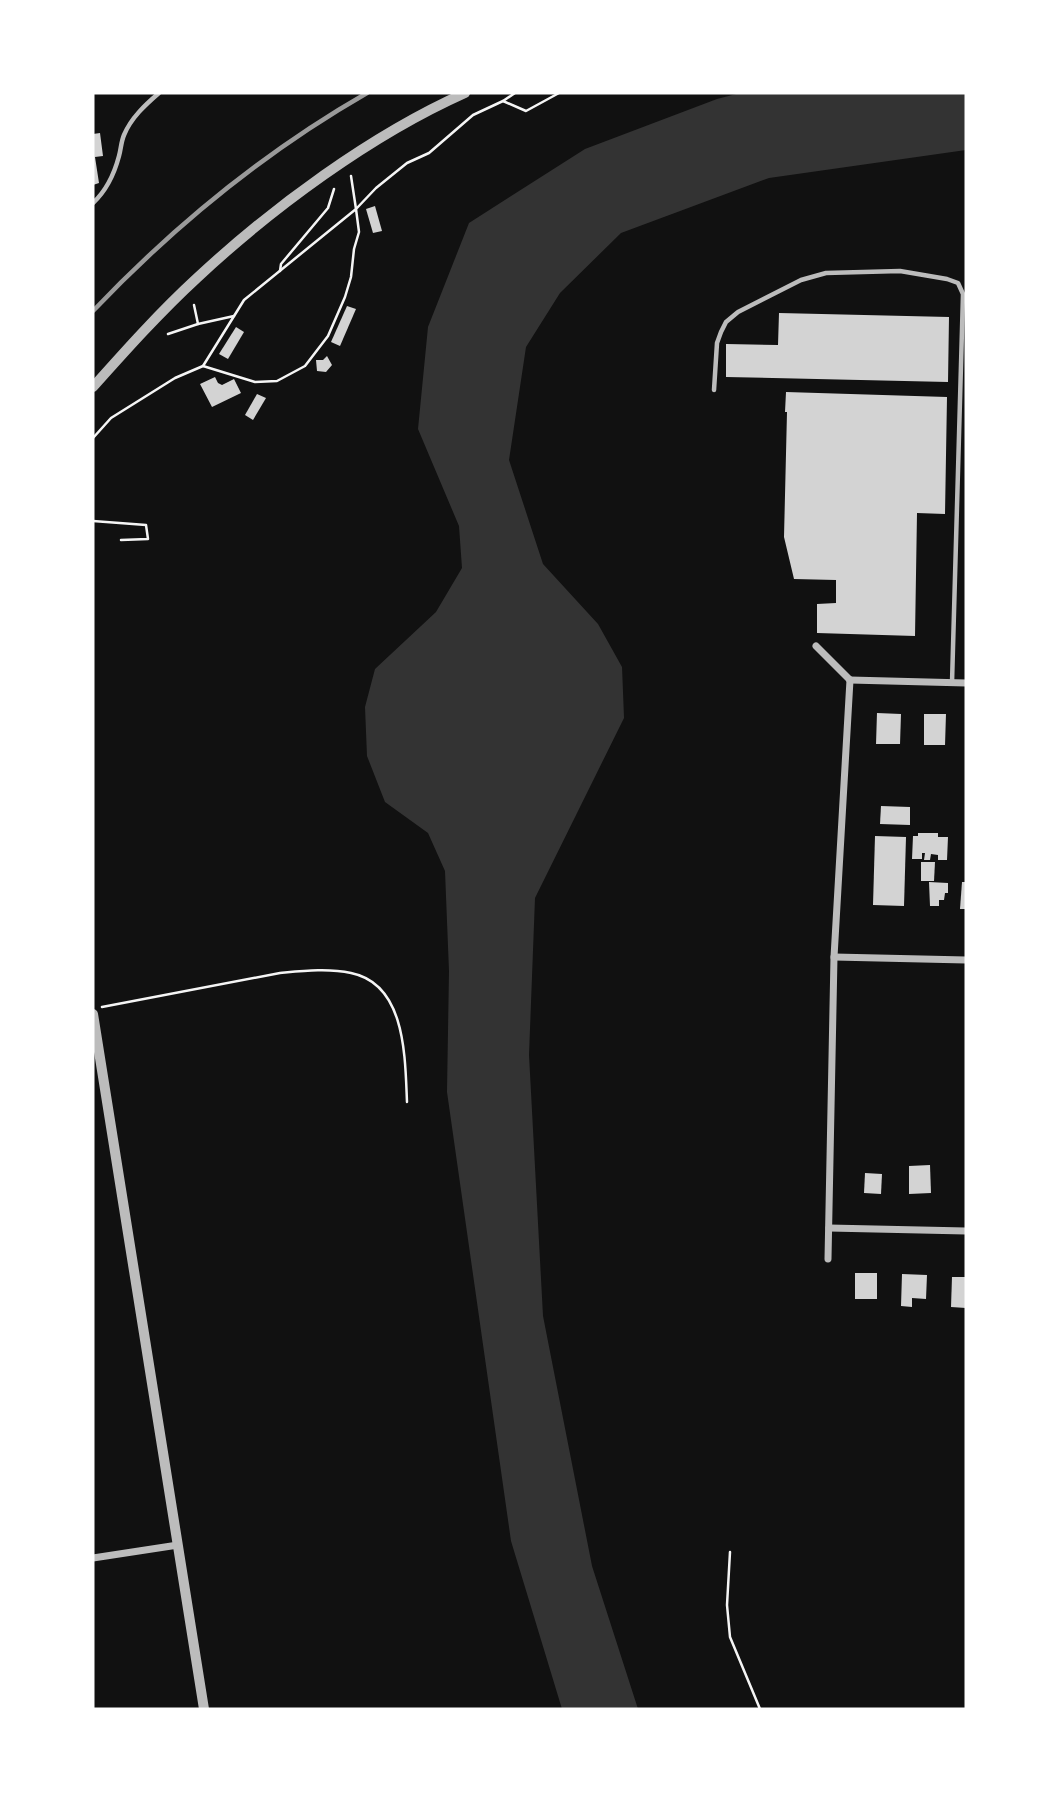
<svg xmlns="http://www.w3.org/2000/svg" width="1059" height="1802" viewBox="0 0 1059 1802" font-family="Inter,sans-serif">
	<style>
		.water { fill: #333 }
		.building { fill: #d3d3d3 }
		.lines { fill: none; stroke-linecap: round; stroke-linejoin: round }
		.path { stroke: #f5f5f5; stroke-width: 2.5 }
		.service { stroke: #bcbcbc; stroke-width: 4.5 }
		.minor { stroke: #bcbcbc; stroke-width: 7 }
		.tertiary { stroke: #bcbcbc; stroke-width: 10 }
		.rail { stroke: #9a9a9a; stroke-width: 4.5 }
	</style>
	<rect width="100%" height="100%" fill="#111"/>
	<path class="water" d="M740,93H966V150L769,178L621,233L560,293L526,347L509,460L543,564L598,624L622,667L624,718L535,898L529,1055L543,1316L592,1566L638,1709H562L511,1541L447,1092L449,971L445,871L428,833L385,802L367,756L365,707L375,669L436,612L462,568L459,526L418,429L428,327L469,223L585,149L717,99Z"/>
	<g class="building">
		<path d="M100,133L103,156L95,157L99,183L93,185V134Z"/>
		<path d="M375,206L382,231L373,233L366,209Z"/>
		<path d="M347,306L356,309L340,346L331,342Z"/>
		<path d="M779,313L949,317L948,382L726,377V344L778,345Z"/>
		<path d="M236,327L244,332L228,359L219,354Z"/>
		<path d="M327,356L332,365L326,372L317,371L316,360H323Z"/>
		<path d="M215,377L218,383L222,385L234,379L241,393L212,407L200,384Z"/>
		<path d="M786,392L947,397L945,514L917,513L915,636L817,633V604L836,603V580L794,579L784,537L787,412H785Z"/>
		<path d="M257,394L266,398L253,420L245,415Z"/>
		<path d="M877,713L901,714L900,744H876Z"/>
		<path d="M924,714H946L945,745H924Z"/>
		<path d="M881,806L910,807V825L880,824Z"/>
		<path d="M918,833H938V837H948L947,860H938V855L931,854L930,860H924L925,853H922V859H912L913,836H918Z"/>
		<path d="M875,836L906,837L904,906L873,905Z"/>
		<path d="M921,862H935L934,881H921Z"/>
		<path d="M929,882L948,883V893H945L944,900H939V906H930Z"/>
		<path d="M962,882H966V909H960Z"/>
		<path d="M930,1165L931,1193L909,1194V1166Z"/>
		<path d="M865,1173L882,1174L881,1194L864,1193Z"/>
		<rect x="855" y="1273" width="22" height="26"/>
		<path d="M902,1274L927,1275L926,1299L912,1298V1307L901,1306Z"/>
		<path d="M952,1277H966V1308L951,1307Z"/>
	</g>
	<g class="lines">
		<g class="path">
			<path d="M503,101L526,111L559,93"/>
			<path d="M280,271L281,264L328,208L334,189"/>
			<path d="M194,305L198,324L234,316"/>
			<path d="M168,334L198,324"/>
			<path d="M203,366L244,300L356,209L351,176"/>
			<path d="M93,438L111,418L175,378L203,366L255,382L277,381L305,366L328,336L345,297L351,277L354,249L359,232L356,209L376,188L407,163L429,153L473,115L503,101L515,93"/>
			<path d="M93,521L146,525L148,539L121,540"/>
			<path d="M102,1007L280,973C302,971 328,968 351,973C406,984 405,1057 407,1102"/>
			<path d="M730,1552L727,1605L730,1637L760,1709"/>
		</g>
		<g class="service">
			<path d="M93,203C107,190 114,175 119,156C121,149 121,142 124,135C131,118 145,105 159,93"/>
			<path d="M714,390L717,343L721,332L726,322L738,312L801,280L826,273L900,271L947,279L958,283L963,294L952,683"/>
		</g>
		<g class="minor">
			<path d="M816,646L850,680"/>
			<path d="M850,680L966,683"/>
			<path d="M834,957L966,960"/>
			<path d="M829,1228L966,1231"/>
			<path d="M828,1259L834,957L850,680"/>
			<path d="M93,1558L178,1545"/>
		</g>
		<g class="tertiary">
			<path d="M93,387C126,350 160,312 197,278C272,208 371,135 465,93"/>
			<path d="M93,1014L204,1709"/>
		</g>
		<path class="rail" d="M93,311C174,226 266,151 367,93"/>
	</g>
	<rect width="1059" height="1802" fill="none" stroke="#ffffff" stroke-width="189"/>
</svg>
